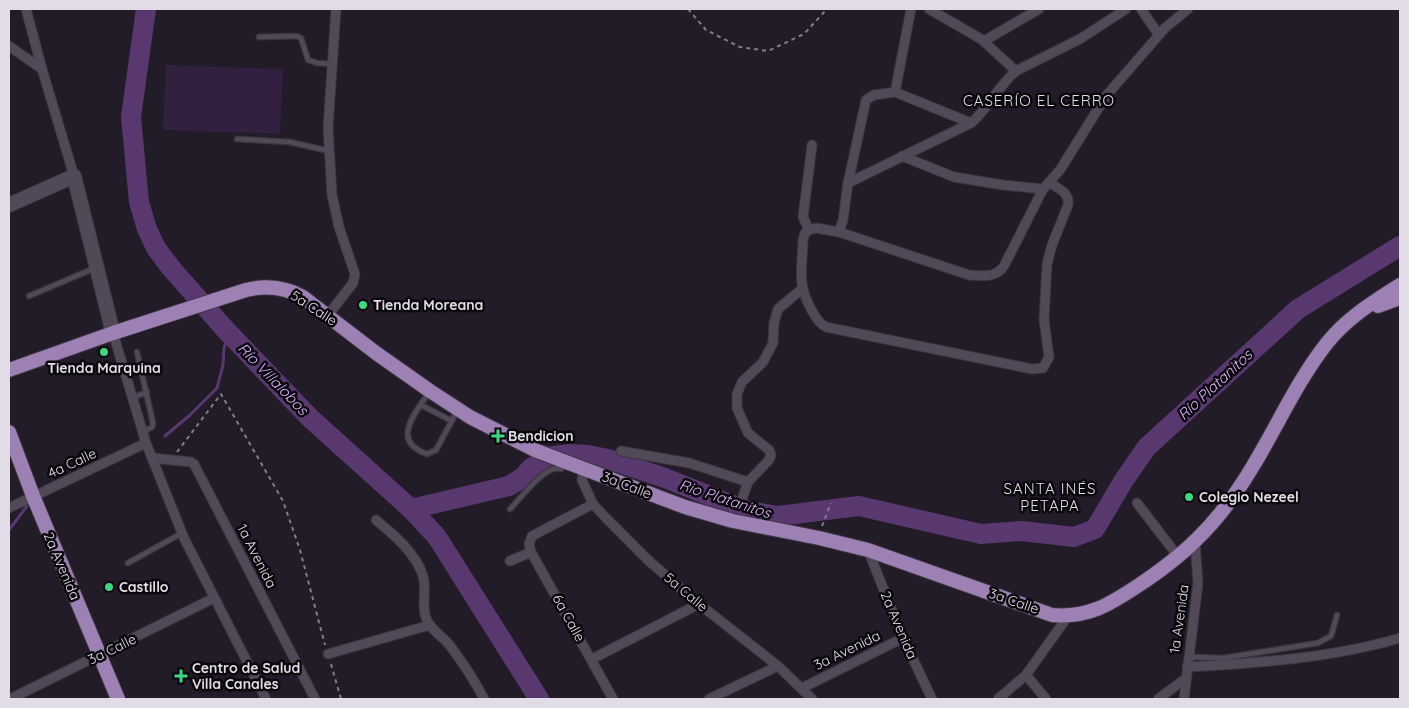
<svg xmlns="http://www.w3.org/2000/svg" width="1409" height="708" viewBox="0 0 1409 708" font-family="Quicksand,sans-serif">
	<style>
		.green { fill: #322040 }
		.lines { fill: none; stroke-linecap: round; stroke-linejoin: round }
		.stream { stroke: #593870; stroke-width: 3 }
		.river { stroke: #593870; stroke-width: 20 }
		.service-casing { stroke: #3b3540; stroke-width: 7 }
		.minor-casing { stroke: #3b3540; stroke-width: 11 }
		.secondary-casing { stroke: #3b3540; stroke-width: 16 }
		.primary-casing { stroke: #3b3540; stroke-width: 16 }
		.path { stroke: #837d88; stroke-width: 2; stroke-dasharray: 4 4; stroke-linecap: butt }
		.service { stroke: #514958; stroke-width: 4.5 }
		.minor { stroke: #514958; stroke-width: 9 }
		.secondary { stroke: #514958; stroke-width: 14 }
		.primary { stroke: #9d80b4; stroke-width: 14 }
		.poi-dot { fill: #3ad87f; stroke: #0a070d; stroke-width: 2 }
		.labels { text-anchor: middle; stroke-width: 5; stroke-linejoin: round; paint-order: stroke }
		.poi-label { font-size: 14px; font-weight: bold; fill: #e1dce5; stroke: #0a070d; text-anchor: start }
		.street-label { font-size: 14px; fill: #e1dce5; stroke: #0a070d }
		.neighbourhood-label { font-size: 15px; letter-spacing: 1px; fill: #e1dce5; stroke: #0a070d }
		.water-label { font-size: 15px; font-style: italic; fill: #ddb6fb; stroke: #0a070d }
	</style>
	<rect width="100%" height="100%" fill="#221b28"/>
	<path class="green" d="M166,65L283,69L280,134L163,130Z"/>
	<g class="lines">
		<g class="stream">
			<path d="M165,436L190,415L217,388L223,365L224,348L229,333"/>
			<path d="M9,530L27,506L33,503"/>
		</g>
		<g class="river">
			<path d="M146,9L131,117L139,202L147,229L156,248L171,268L223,327L310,418L411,509L437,537L539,699"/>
			<path d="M411,509L509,486L523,477L530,469L547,457L570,454L588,455L608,459L665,478L745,510L760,513L778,516L859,506L981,534L1022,531L1074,537L1095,529L1124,480L1147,447L1298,309L1400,246"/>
		</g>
		<g class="service-casing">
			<g id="service">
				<path d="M259,37L296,36L301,38L308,60L317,63L332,64"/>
				<path d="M237,139L290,142L329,151"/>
				<path d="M29,296L95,268"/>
				<path d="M137,352L153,423L152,427L143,432"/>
				<path d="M429,392C415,414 390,441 427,454L436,450L457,411"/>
				<path d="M132,398L147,392"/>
				<path d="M421,405L452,421"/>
				<path d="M510,509C520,499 546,463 561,469L565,465"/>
				<path d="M128,563L182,533"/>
				<path d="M1190,657L1224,658L1318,643L1331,636L1337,615"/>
			</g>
		</g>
		<g class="minor-casing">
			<g id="minor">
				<path d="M26,9L42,69L74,176"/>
				<path d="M929,9L981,39L1016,71"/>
				<path d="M1141,9L1159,35"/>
				<path d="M984,41L1039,9"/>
				<path d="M9,46L42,69"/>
				<path d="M895,92L911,9"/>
				<path d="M902,156L954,177L1003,185L1043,189"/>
				<path d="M848,183L971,123C989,108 998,86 1016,71L1080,39L1126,9"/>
				<path d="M1050,183C1059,189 1070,193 1068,205L1052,245L1047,264L1044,320L1049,357L1043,368L1032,369L826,327C815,322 803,295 802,283C800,269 803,254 803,240L805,233L809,230L816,228L839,232L969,275C983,276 996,278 1004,266L1043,189L1060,170L1106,96L1165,28L1188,9"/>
				<path d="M809,230L803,217L812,145"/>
				<path d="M839,232L843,220L848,183L866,100L874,95L895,92L971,123"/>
				<path d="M328,315L353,283L355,274L339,227L332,195L328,128L336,9"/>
				<path d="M113,333L146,443L184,538L266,699"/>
				<path d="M621,451L689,463L748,482"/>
				<path d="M152,458L191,462L194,464L315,699"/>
				<path d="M584,468L582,480L593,504L606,518L649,561L699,604L778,666L812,699"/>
				<path d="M742,499L748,482L769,460L771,455L769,450L748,433L737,408V394L742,382L763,362L773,343L774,323L778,309L803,288"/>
				<path d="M1137,503L1177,555"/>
				<path d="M593,504L532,536L529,544L531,552L613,699"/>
				<path d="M9,508L146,443"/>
				<path d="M376,520C393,534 416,553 423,576C427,589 421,605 426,618C430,630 444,637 451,647C463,663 475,681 484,699"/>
				<path d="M868,550L903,638L932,699"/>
				<path d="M510,561L531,552"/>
				<path d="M328,654L430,625"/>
				<path d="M592,659L699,604"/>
				<path d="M1187,667C1258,663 1332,658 1400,638"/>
				<path d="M1026,675L1046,699"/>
				<path d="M802,688L903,638"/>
				<path d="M10,699L214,598"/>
				<path d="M709,699L778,666"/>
				<path d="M998,699L1026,675L1068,616"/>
				<path d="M1158,699L1185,679"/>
				<path d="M1184,699L1198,583L1195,542"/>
			</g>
		</g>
		<g class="secondary-casing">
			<path id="secondary" d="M9,205L74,176L113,333"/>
		</g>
		<g class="primary-casing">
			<g id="primary">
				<path d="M1378,306L1400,298"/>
				<path d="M9,370L113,333L246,290C266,285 285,287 303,297L376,353L430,391L470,417L537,451L685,507L733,521L819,538L868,550L1052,615C1088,618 1109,605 1139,585C1156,574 1181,555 1195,541C1217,520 1237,493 1253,466C1278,425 1297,381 1327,343C1347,318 1373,302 1400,285"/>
				<path d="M9,432L33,496L118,699"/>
			</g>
		</g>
		<g class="path">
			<path d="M688,9L706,30L740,47L768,51L804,34L827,9"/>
			<path d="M177,452L221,394L283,501L300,550L325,645"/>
			<path d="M822,526L831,503"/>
			<path d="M331,664L341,699"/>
		</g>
		<use href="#service" class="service"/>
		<use href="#minor" class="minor"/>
		<use href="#secondary" class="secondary"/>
		<use href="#primary" class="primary"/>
	</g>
	<g class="poi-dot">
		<circle cx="363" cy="305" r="5"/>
		<circle cx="104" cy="352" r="5"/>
		<path d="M495.5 428.5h5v5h5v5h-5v5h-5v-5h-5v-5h5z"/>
		<circle cx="1189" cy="497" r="5"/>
		<circle cx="109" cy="587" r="5"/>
		<path d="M178.5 668.5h5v5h5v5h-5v5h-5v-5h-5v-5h5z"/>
	</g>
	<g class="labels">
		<g class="poi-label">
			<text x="373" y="310">Tienda Moreana</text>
			<text x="104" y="373" text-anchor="middle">Tienda Marquina</text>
			<text x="508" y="441">Bendicion</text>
			<text x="1199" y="502">Colegio Nezeel</text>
			<text x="119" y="592">Castillo</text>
			<text x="192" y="673">Centro de Salud<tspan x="192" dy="16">Villa Canales</tspan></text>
		</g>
		<g class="street-label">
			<text transform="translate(314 308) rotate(33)" y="5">5a Calle</text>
			<text transform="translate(72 463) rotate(-25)" y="5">4a Calle</text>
			<text transform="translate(627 485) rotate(21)" y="5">3a Calle</text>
			<text transform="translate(257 556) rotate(63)" y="5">1a Avenida</text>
			<text transform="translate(62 566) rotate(67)" y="5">2a Avenida</text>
			<text transform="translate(686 592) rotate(40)" y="5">5a Calle</text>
			<text transform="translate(1014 601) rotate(19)" y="5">3a Calle</text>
			<text transform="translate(569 618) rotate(61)" y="5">6a Calle</text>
			<text transform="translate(1179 619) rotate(-82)" y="5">1a Avenida</text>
			<text transform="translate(899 625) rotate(67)" y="5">2a Avenida</text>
			<text transform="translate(112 649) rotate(-26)" y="5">3a Calle</text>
			<text transform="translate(847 650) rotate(-26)" y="5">3a Avenida</text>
		</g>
		<g class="neighbourhood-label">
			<text x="1039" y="106">CASERÍO EL CERRO</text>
			<text x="1050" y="494">SANTA INÉS<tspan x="1050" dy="17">PETAPA</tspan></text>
		</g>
		<g class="water-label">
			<text transform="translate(273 379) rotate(46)" y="5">Río Villalobos</text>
			<text transform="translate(1215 385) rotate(-43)" y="5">Río Platanitos</text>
			<text transform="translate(725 499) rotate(18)" y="5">Rio Platanitos</text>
		</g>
	</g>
	<rect width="1409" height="708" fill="none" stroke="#e1dce5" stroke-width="20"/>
</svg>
